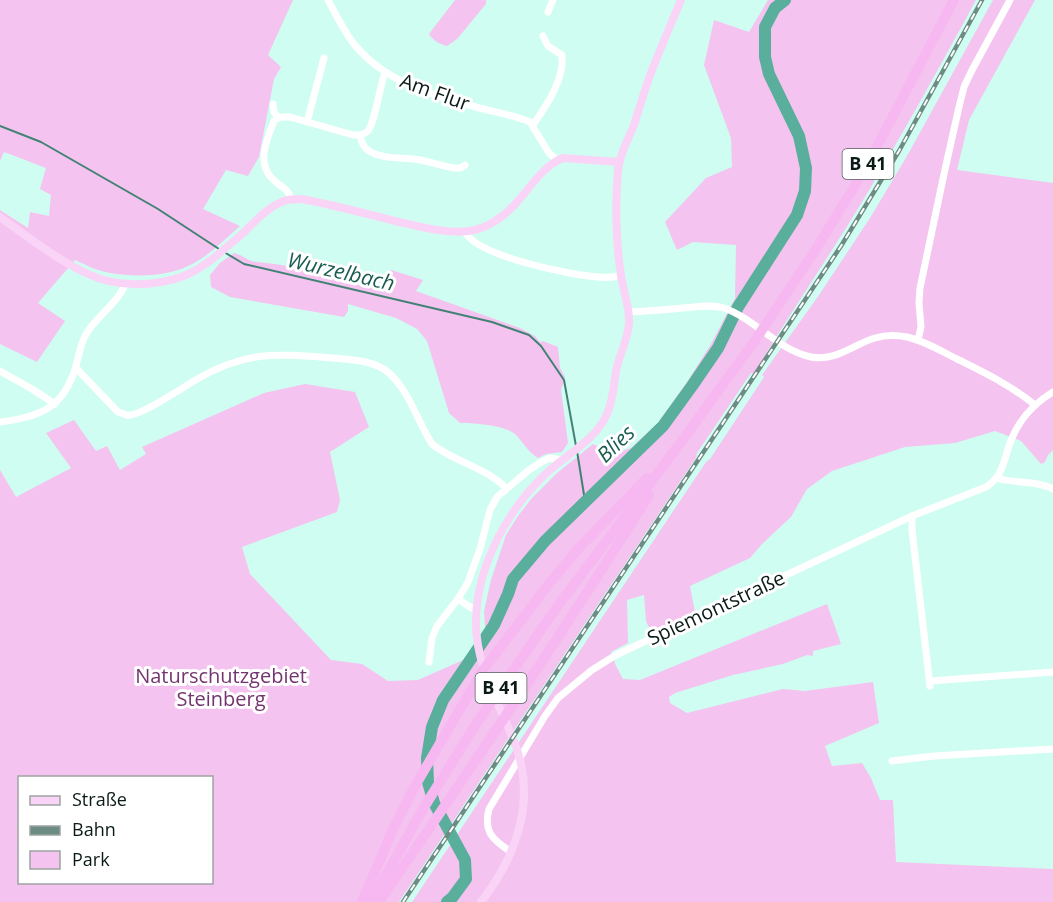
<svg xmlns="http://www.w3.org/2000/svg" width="1053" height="902" viewBox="0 0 1053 902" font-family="'Open Sans',sans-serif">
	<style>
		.green { fill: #f4c3ef; fill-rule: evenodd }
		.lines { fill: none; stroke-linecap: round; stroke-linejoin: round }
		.stream { stroke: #428274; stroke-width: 2 }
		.river { stroke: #5aae9c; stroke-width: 12 }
		.minor { stroke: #fff; stroke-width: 7 }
		.major { stroke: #fad4f7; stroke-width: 8 }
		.highway { stroke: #f7b8f1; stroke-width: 10 }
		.rail-casing { stroke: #6d8c84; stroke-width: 4.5 }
		.rail { stroke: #fff; stroke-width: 2; stroke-dasharray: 7; stroke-linecap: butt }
		.labels { text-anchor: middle; stroke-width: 6; stroke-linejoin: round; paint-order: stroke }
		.shield { fill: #fff; stroke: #545f5d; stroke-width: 1.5 }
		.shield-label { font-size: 18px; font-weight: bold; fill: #0a1b17 }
		.street-label { font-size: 20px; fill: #0a1b17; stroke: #fff }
		.park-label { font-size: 20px; fill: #73356f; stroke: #fff }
		.water-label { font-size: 21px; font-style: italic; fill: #185d50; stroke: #fff }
	</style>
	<rect width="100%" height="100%" fill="#d0fdf1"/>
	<g class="green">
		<path d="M0,0H293L268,55L281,67L274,79L259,157L248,176L226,170L203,209L240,226C224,240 208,257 188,266C165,277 135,277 110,273C97,271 86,265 75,260L38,303L65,321L37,362L0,344V210L28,228L30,212L49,216L51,195L40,189L46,168L4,152L0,161Z"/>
		<path d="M455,0H486V4L457,39L447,46C440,44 433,41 429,34Z"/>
		<path d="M768,0H976C938,70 900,139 859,207C825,263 787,317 754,374L751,373L697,453L696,458L399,902H0V470L16,497L71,468L46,433L74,420L96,451L107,446L120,470L146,454L142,447L264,393L305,384L355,392L369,427L330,452L340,500L337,512L242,547L250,574L331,660L362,664L388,681L418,680L470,657L486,642L484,611L491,580L506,535L518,516L532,498L557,473L593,444L605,450L619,452L631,448L658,423L687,382L711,344L735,298L736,245L693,242L677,250L665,222L706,178L732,167L731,138L704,65L714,20L749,32ZM20,778H212V882H20Z"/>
		<path d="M993,0H1035L969,120L957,170L1053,183V450L1048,455L1045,462L1041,464L1021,441L995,431L955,443L905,447L832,471L807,489L791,517L762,544L750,558L690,586L695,612L651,632L646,621L644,595L627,600L628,643L611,652L616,666L623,679L640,680L827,604L841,644L813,651V656L807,655L783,664L733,675L675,693L669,697L670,703L687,713L783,689L805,691L873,682L879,723L825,746L832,766L862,763L871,778L880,800H893L896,862L1053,869V902H412L706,462L710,459L764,377L762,375L819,295L870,218L907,156Z"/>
		<path d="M234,253L240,255L251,261L282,265L341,278L343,283L378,287L391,270L423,280L416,291L520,328L535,336L540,342L543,341L558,347L560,368L565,377L561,390L568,443L562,452L546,454L538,458C528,452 523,442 515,434C505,425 473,423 460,423L449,413L427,341L417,329L396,318L348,304V311L344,317L230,297L211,287L210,275L220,263Z"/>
	</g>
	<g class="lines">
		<g class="stream">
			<path d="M0,126L41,142L158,209L219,249"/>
			<path d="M224,252L244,264L492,322L529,335L541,346L564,380L576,446"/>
			<path d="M577,451L585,501"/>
		</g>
		<path class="river" d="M447,902L452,898L466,879L465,860L434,803L428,782L427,758L432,727L443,700L494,625L508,594L513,579L545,541L663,426L692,386L718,348L738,307L797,215L805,191L806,168L799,136L769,74L765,57V27L775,8L785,0"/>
		<g class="minor">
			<path d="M328,0C336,15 344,31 354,44C385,82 431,95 476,107C494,112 514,115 530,122L549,153L557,160"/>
			<path d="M548,12L553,0"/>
			<path d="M273,104L274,112L278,117"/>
			<path d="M307,122L324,58"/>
			<path d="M533,125C546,106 565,79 562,55L548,46L543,36"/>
			<path d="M360,135C361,142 363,147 369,151C384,160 403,157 420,160C432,162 444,167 456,168C462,168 461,168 465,165"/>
			<path d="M291,199C289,190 283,188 276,182C255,166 266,141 274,121C279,116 283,117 290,117L353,135C359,135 363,135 367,132C375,124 380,85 385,72"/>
			<path d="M465,232C477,256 570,275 598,277C606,278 613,277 621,276"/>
			<path d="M629,312C647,311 665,310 683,308C697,307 711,304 724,308C755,319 778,350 811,357C835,362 854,344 875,338C885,335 897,335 907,337C925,341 941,351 957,359C985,373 1012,386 1035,405"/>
			<path d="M918,340L921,327L919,303L920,288L944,174L959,107L964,87L971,72L1010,0"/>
			<path d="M76,368L118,412C120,412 125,415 127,415C139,418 186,385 199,378C248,350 279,354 333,358C352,360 374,360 389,373C410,392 417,421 432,444C454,462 485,467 506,488"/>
			<path d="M0,371L32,389L55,404"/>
			<path d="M0,422C40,417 64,408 76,366C79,354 81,341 88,331C97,317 121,299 125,284"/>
			<path d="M997,478C1015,484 1036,480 1053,489"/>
			<path d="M912,516V530L930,686"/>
			<path d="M458,599L470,607L476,610"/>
			<path d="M429,662L432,638L437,626L458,599L468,582L480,549L490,510L497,497L529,470L543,461L550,458L562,460"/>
			<path d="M930,681L1053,672"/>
			<path d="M892,761L934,756L1053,749"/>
			<path d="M511,852C493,840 483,832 489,809L545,716L558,698L592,670L616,655L912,516L986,487C1005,475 1004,456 1012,438C1020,419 1035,403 1053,392"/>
		</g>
		<g class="major">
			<path d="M0,217C28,237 56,259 88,274C116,287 152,287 181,277C204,269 223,250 241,235C253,224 267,207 284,201C289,199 296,199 302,199C333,205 364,213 395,221C417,226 445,234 468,231C479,230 492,224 501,217C524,201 537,168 563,158L619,162"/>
			<path d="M481,902C519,853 538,795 512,736C496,698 475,662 476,620C477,564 510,505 551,469C571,452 596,439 607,414C613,401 614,385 616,371C619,355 628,340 629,323C630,307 623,291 621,275C616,244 615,202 618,171C619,155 628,140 634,125C639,109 644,93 649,78C659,52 670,26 681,0"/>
		</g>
		<g class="highway">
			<path d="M362,902L394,827L415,786L483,670L548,585L579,548L647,478"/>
			<path d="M371,902L423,809L478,721L557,607L684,438L756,339L816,249L865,169L954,0"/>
			<path d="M379,902C471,768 563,633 649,495"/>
		</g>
		<g class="rail-casing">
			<path id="rail" d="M403,902L841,246L899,151L982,0"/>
		</g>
		<use href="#rail" class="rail"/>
	</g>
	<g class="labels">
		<g class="shield">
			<rect x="842.5" y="149" width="51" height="30" rx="4.5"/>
			<rect x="475.5" y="673" width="51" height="30" rx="4.5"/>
		</g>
		<g class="shield-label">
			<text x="868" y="170">B 41</text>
			<text x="501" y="694">B 41</text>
		</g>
		<g class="street-label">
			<text transform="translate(435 92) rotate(20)" y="7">Am Flur</text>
			<text transform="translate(716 608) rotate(-25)" y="7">Spiemontstraße</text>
		</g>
		<g class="park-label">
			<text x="221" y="683">Naturschutzgebiet<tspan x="221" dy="23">Steinberg</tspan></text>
		</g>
		<g class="water-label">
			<text transform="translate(341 272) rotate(13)" y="7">Wurzelbach</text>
			<text transform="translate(616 444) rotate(-44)" y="7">Blies</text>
		</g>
	</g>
	<rect x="18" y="776" width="195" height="108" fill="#ffffff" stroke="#9da4a2" stroke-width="1.5"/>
	<rect x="30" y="796" width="30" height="9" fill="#fad4f7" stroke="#9da4a2" stroke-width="1.5"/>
	<text x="72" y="806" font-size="18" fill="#0a1b17">Straße</text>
	<rect x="30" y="826" width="30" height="9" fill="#6d8c84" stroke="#9da4a2" stroke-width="1.5"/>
	<text x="72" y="836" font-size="18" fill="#0a1b17">Bahn</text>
	<rect x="30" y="851" width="30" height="18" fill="#f4c3ef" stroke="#9da4a2" stroke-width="1.5"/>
	<text x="72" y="866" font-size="18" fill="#0a1b17">Park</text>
</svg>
